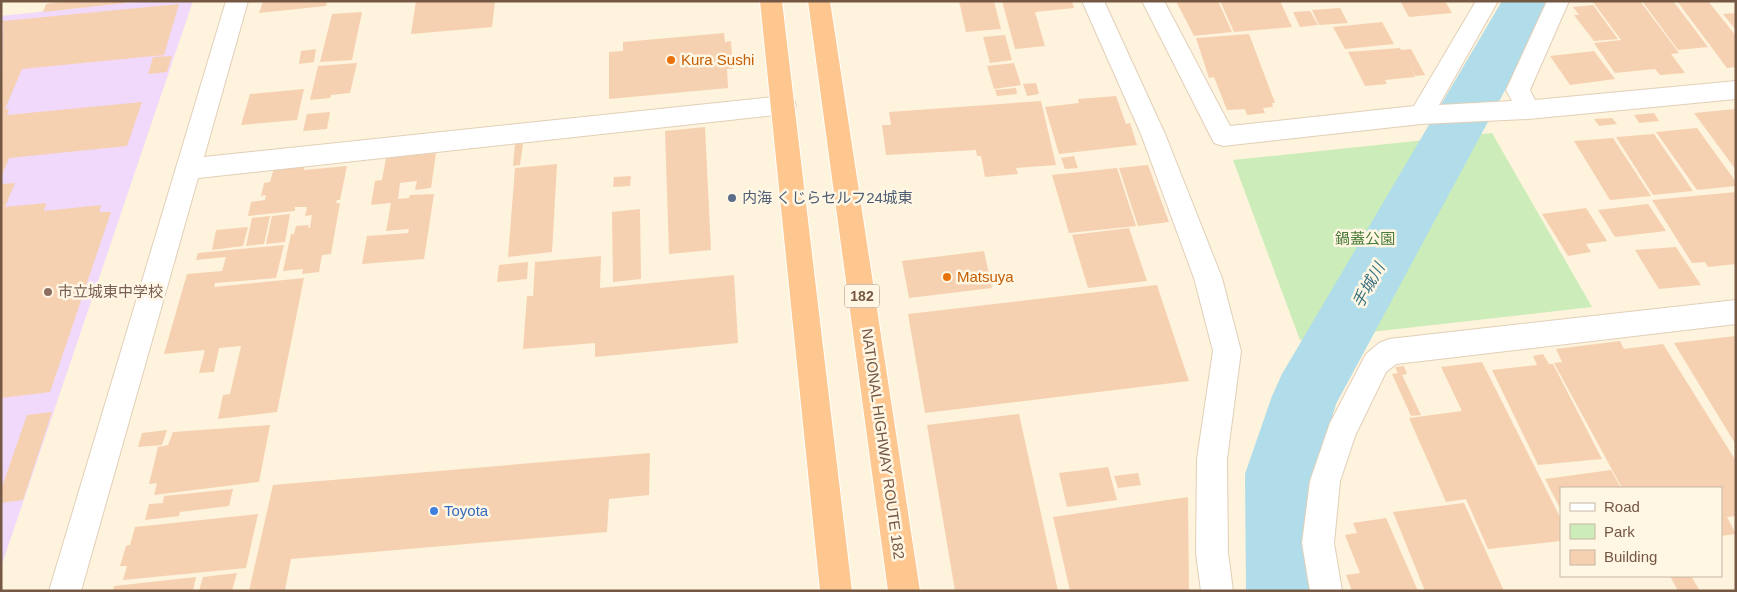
<svg xmlns="http://www.w3.org/2000/svg" width="1737" height="592" viewBox="0 0 1737 592" font-family="Helvetica,'Noto Sans JP',sans-serif">
	<style>
		.education { fill: #f0d9fa }
		.green { fill: #ccecba }
		.lines { fill: none; stroke-linecap: round; stroke-linejoin: round }
		.river { fill: #b0dde9; fill-rule: evenodd }
		.building { fill: #f6d1b1 }
		.minor-casing { stroke: #e2cfb8; stroke-width: 2 }
		.trunk-casing { stroke: #fff; stroke-width: 2 }
		.minor { fill: #fff; fill-rule: evenodd }
		.trunk { fill: #ffc790; fill-rule: evenodd }
		.food-dot { fill: #e8710a; stroke: #fff6e4; stroke-width: 2 }
		.service-dot { fill: #5c6f8a; stroke: #fff6e4; stroke-width: 2 }
		.education-dot { fill: #8d6e63; stroke: #fff6e4; stroke-width: 2 }
		.shop-dot { fill: #3f7fe0; stroke: #fff6e4; stroke-width: 2 }
		.labels { text-anchor: middle; stroke-width: 5; stroke-linejoin: round; paint-order: stroke }
		.shield { fill: #fff6e4; stroke: #9e8773; stroke-width: 1 }
		.shield-label { font-size: 14px; font-weight: bold; fill: #755843 }
		.food-label { font-size: 15px; fill: #c56008; stroke: #fff6e4; text-anchor: start }
		.service-label { font-size: 15px; fill: #4e5e75; stroke: #fff6e4; text-anchor: start }
		.park-label { font-size: 15px; fill: #4a7c3a; stroke: #fff6e4 }
		.education-label { font-size: 15px; fill: #785e54; stroke: #fff6e4; text-anchor: start }
		.street-label { font-size: 15px; fill: #755843; stroke: #fff6e4 }
		.shop-label { font-size: 15px; fill: #366cbe; stroke: #fff6e4; text-anchor: start }
		.water-label { font-size: 16px; font-style: italic; fill: #397383; stroke: #fff6e4 }
	</style>
	<rect width="100%" height="100%" fill="#fef3dc"/>
	<path class="education" d="M144,1H193L1,567V16Z"/>
	<path class="green" d="M1492,133L1592,307L1300,340L1233,160Z"/>
	<g class="lines">
		<path class="river" d="M1502,1H1553L1336,404L1315,474L1320,591H1246L1245,474L1272,396L1282,374Z"/>
	</g>
	<g class="building">
		<path d="M68,1H125V3L43,12L46,4Z"/>
		<path d="M263,1H327L326,6L259,13Z"/>
		<path d="M416,1H495L492,27L411,34Z"/>
		<path d="M959,1H994L1001,29L966,32Z"/>
		<path d="M1002,1H1072L1074,8L1035,12L1045,46L1015,49Z"/>
		<path d="M1176,1H1218L1232,32L1194,36Z"/>
		<path d="M1220,1H1280L1292,27L1234,32Z"/>
		<path d="M1400,1H1445L1452,13L1409,17Z"/>
		<path d="M1604,1H1640L1679,53L1671,54L1685,73L1660,75L1655,69L1615,73L1594,43L1621,40L1593,2Z"/>
		<path d="M1642,1H1673L1708,47L1678,50Z"/>
		<path d="M1677,1H1708L1736,36V67L1727,68Z"/>
		<path d="M179,4L164,55L22,69L5,109H9L7,115L142,102L127,146L9,158L1,177L3,21Z"/>
		<path d="M1593,5L1618,39L1594,41L1574,15H1579L1573,7Z"/>
		<path d="M1340,8L1348,23L1319,25L1312,10Z"/>
		<path d="M1310,11L1318,25L1300,27L1293,12Z"/>
		<path d="M362,12L352,60L320,62L332,14Z"/>
		<path d="M1736,13V30L1723,14Z"/>
		<path d="M1382,22L1394,44L1345,49L1333,27Z"/>
		<path d="M724,33L725,42L731,41L733,69H727L728,88L609,99V52L623,51V42Z"/>
		<path d="M1249,34L1275,103H1272L1273,107L1263,108L1265,113L1247,115L1245,109L1227,110L1214,77L1209,78L1196,38Z"/>
		<path d="M1005,35L1012,60L990,63L983,37Z"/>
		<path d="M1400,48L1401,50L1411,49L1425,75L1415,76L1410,66L1415,77L1385,80L1387,84L1365,86L1348,52Z"/>
		<path d="M316,49L314,62L299,64L301,51Z"/>
		<path d="M1594,51L1615,79L1570,85L1550,56Z"/>
		<path d="M172,56L167,72L148,74L153,57Z"/>
		<path d="M357,63L350,93L331,95L330,98L310,100L318,66Z"/>
		<path d="M1014,63L1021,85L994,89L987,66Z"/>
		<path d="M1036,83L1039,94L1027,96L1023,84Z"/>
		<path d="M1016,88L1017,94L997,96L995,90Z"/>
		<path d="M304,89L297,120L241,125L250,94Z"/>
		<path d="M1116,96L1126,124L1130,123L1137,145L1059,154L1045,107L1079,103L1078,99Z"/>
		<path d="M1041,101L1056,165L1016,168L1018,174L985,177L981,156H977L976,150L886,155L882,125H891L889,112Z"/>
		<path d="M1736,109V170L1694,113Z"/>
		<path d="M330,112L327,129L303,131L307,114Z"/>
		<path d="M1654,113L1659,121L1639,123L1634,115Z"/>
		<path d="M1612,118L1617,124L1599,126L1594,119Z"/>
		<path d="M705,127L711,250L669,254L665,131Z"/>
		<path d="M1697,128L1736,182V186L1697,190L1656,132Z"/>
		<path d="M1654,134L1693,191L1653,195L1616,137Z"/>
		<path d="M1613,138L1651,196L1610,200L1574,141Z"/>
		<path d="M515,144H523L520,165L513,166Z"/>
		<path d="M436,153L431,188L415,190L417,181L400,183L398,199L409,198L410,195L434,194L424,259L362,264L367,236L408,233L409,229L386,231L391,203L371,205L375,181L382,180L386,158Z"/>
		<path d="M1074,156L1078,168L1065,169L1061,158Z"/>
		<path d="M557,164L552,252L508,257L515,168Z"/>
		<path d="M305,165L304,170L347,166L340,200H337L336,203H340L331,254L322,255L319,272L302,274L303,269L283,271L291,234H294L296,226L309,225L308,228H310L312,215L305,216L307,207H295V211L248,216L251,202L265,200L266,195L261,196L264,183L270,182L274,168Z"/>
		<path d="M1148,165L1169,222L1138,226L1119,168Z"/>
		<path d="M1117,168L1136,226L1069,233L1052,175Z"/>
		<path d="M631,176L630,186L613,187L614,177Z"/>
		<path d="M15,183L5,207L46,203L44,211L101,205L99,212H111L50,392L1,398V184Z"/>
		<path d="M1736,192V264L1708,267L1705,262L1692,263L1652,200Z"/>
		<path d="M1648,204L1666,231L1615,237L1598,210Z"/>
		<path d="M1586,208L1607,241L1586,244L1591,252L1568,256L1542,214Z"/>
		<path d="M640,209L641,279L613,282L612,212Z"/>
		<path d="M290,214L285,242L266,244L272,216Z"/>
		<path d="M270,216L264,244L246,246L252,218Z"/>
		<path d="M248,227L243,246L212,250L216,230Z"/>
		<path d="M1129,228L1147,281L1088,288L1072,235Z"/>
		<path d="M284,245L276,278L215,283L214,287L304,278L277,412L218,419L223,395L230,394L241,346L219,348L214,372L199,373L205,350L164,354L187,274L222,271L226,257L196,260L198,253Z"/>
		<path d="M1676,247L1701,285L1659,289L1635,250Z"/>
		<path d="M984,251L992,288L909,298L902,261Z"/>
		<path d="M601,256L600,288L734,275L738,343L595,357V343L523,349L527,296H533L535,262Z"/>
		<path d="M528,262L527,279L497,282L499,265Z"/>
		<path d="M1157,285L1189,381L925,413L908,314Z"/>
		<path d="M1736,336V445L1674,343Z"/>
		<path d="M1620,341L1624,349L1663,344L1736,461V516L1727,517L1736,534L1721,536V488H1622L1554,363L1562,362L1556,349Z"/>
		<path d="M1543,354L1549,364H1553L1602,459L1538,465L1492,370L1537,365L1533,356Z"/>
		<path d="M1482,362L1561,519V541L1488,549L1466,499L1446,502L1409,418L1462,411L1441,367Z"/>
		<path d="M1404,366L1407,374L1402,375L1421,415L1411,416L1392,374L1398,373L1395,367Z"/>
		<path d="M52,412L23,500L1,503V490L27,415Z"/>
		<path d="M1019,414L1058,591H955L927,425Z"/>
		<path d="M270,425L259,482L154,495L157,483L149,484L158,447L168,445L173,432Z"/>
		<path d="M167,430L162,445L138,447L142,433Z"/>
		<path d="M650,453L649,495L609,499L607,532L291,559L285,590L249,591L273,485Z"/>
		<path d="M1108,467L1117,500L1067,507L1059,473Z"/>
		<path d="M1611,470L1621,488H1561V510L1545,479Z"/>
		<path d="M1138,473L1141,485L1118,488L1114,476Z"/>
		<path d="M233,489L229,506L180,512L179,516L145,520L149,504L163,503L164,496Z"/>
		<path d="M1188,497L1189,590L1070,591L1053,517Z"/>
		<path d="M1464,503L1504,591H1425L1393,512Z"/>
		<path d="M258,514L246,568L123,580L127,566H120L126,546L130,545L135,527Z"/>
		<path d="M1386,518L1418,591H1352L1346,575L1360,573L1345,535L1357,533L1353,523Z"/>
		<path d="M237,573L232,591H199L203,577Z"/>
		<path d="M1670,576H1691L1700,591H1678Z"/>
		<path d="M196,577L193,591H113L114,586Z"/>
	</g>
	<g class="lines">
		<g class="minor-casing">
			<g id="minor">
				<path d="M226,1H248L204,157L784,96L793,98L796,105L793,112L784,114L198,178L81,591H49Z"/>
				<path d="M1082,1H1104L1165,134L1222,278L1241,351L1227,459L1228,553L1233,591H1201L1196,553L1197,459L1213,351L1194,278L1141,134Z"/>
				<path d="M1142,1H1164L1230,126L1414,106L1476,1H1498L1439,105L1512,101L1506,90L1547,1H1569L1530,90L1535,100L1736,81V99L1528,119L1421,124L1223,146L1214,143Z"/>
				<path d="M1736,300V324L1396,364L1386,372L1355,436L1340,481L1334,543L1342,591H1310L1302,543L1310,481L1330,423L1366,354L1379,343L1389,339Z"/>
			</g>
		</g>
		<g class="trunk-casing">
			<g id="trunk">
				<path d="M760,1H782L852,591H820Z"/>
				<path d="M808,1H830L920,591H888Z"/>
			</g>
		</g>
		<use href="#minor" class="minor"/>
		<use href="#trunk" class="trunk"/>
	</g>
	<g class="food-dot">
		<circle cx="671" cy="60" r="5"/>
		<circle cx="947" cy="277" r="5"/>
	</g>
	<circle class="service-dot" cx="732" cy="198" r="5"/>
	<circle class="education-dot" cx="48" cy="292" r="5"/>
	<circle class="shop-dot" cx="434" cy="511" r="5"/>
	<g class="labels">
		<rect class="shield" x="844.5" y="284.5" width="35" height="23" rx="4"/>
		<g class="shield-label">
			<text x="862" y="301">182</text>
		</g>
		<g class="food-label">
			<text x="681" y="65">Kura Sushi</text>
			<text x="957" y="282">Matsuya</text>
		</g>
		<g class="service-label">
			<text x="742" y="203">内海 くじらセルフ24城東</text>
		</g>
		<g class="park-label">
			<text x="1365" y="244">鍋蓋公園</text>
		</g>
		<g class="education-label">
			<text x="58" y="297">市立城東中学校</text>
		</g>
		<g class="street-label">
			<text transform="translate(883 444) rotate(82)" y="5">NATIONAL HIGHWAY ROUTE 182</text>
		</g>
		<g class="shop-label">
			<text x="444" y="516">Toyota</text>
		</g>
		<g class="water-label">
			<text transform="translate(1368 285) rotate(-61)" y="6">手城川</text>
		</g>
	</g>
	<rect width="1737" height="592" fill="none" stroke="#755843" stroke-width="5"/>
	<rect x="1560" y="487" width="162" height="90" fill="#fff6e4" stroke="#c8b7a4"/>
	<rect x="1570" y="503" width="25" height="8" fill="#ffffff" stroke="#c8b7a4"/>
	<text x="1604" y="512" font-size="15" fill="#755843">Road</text>
	<rect x="1570" y="524" width="25" height="15" fill="#ccecba" stroke="#c8b7a4"/>
	<text x="1604" y="537" font-size="15" fill="#755843">Park</text>
	<rect x="1570" y="550" width="25" height="15" fill="#f6d1b1" stroke="#c8b7a4"/>
	<text x="1604" y="562" font-size="15" fill="#755843">Building</text>
</svg>
